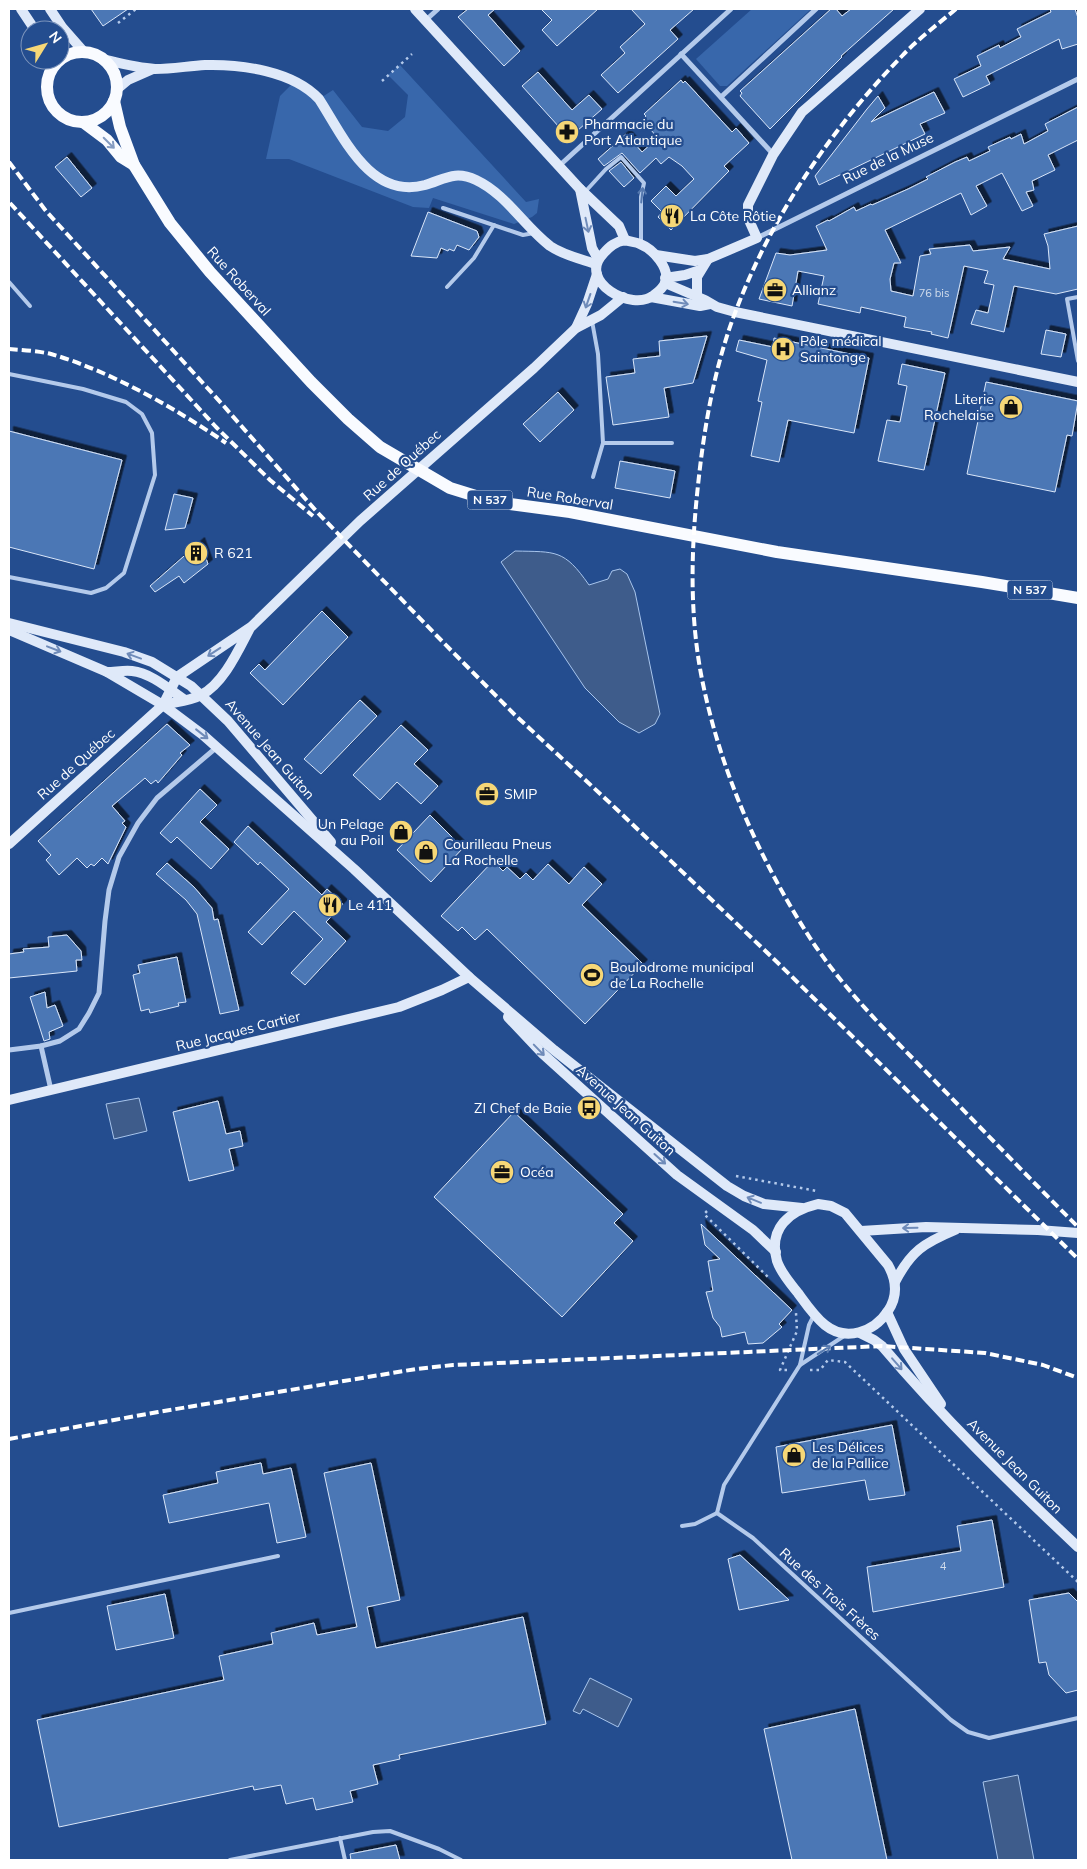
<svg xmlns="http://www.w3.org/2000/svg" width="1087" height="1869" viewBox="0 0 1087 1869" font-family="Mulish,sans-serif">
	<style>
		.green { fill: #3867ab }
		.water { fill: #3e5c8b; stroke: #a8c5ec }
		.building { fill: #4c77b5; stroke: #d9e6f9; filter: url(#shadow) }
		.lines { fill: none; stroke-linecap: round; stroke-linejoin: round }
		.path { stroke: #b4caeb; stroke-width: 2.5; stroke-dasharray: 2.5 4; stroke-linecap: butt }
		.lane { stroke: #b4caeb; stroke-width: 4 }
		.street { stroke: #b4caeb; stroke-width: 5 }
		.secondary { stroke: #dfe9f9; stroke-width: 10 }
		.primary { stroke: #f9fbff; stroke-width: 12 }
		.rail { stroke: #fff; stroke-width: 4; stroke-dasharray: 9 4; stroke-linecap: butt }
		.oneway { stroke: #849bc1 }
		.oneway2 { stroke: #5679af }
		.oneway3 { stroke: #6f8bb9 }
		.labels { text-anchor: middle; stroke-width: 4.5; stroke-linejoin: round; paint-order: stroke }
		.number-label { font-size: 11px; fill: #d2ddec }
		.shield { fill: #244d8f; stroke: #bdcadd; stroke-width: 1 }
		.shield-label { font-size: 12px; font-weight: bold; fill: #fff }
		.poi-label { font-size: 14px; fill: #fff; stroke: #244d8f; text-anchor: start }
		.street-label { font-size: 14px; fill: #fff; stroke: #244d8f }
	</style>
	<defs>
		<filter id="shadow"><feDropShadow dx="4.5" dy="-4.5" stdDeviation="0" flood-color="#0009"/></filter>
	</defs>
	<rect width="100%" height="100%" fill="#244d8f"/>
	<g class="green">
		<path d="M752,9H811L727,86H720L696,59Z"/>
		<path d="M400,65L526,202L539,199L537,213L532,217L514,224L433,198L429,208L413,207L289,159H266L280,96L294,82L319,99L333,90L362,127L388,131L405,117L408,95L388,75Z"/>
	</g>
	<g class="water">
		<path d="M515,551C556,552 564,549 589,585L608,579L612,571L620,569L627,574L635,592L660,714L655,724L639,733L619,722L585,688L501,562Z"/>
		<path d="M139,1098L147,1131L114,1139L106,1104Z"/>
		<path d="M590,1678L632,1699L618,1727L583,1709L580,1714L573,1711Z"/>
		<path d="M1018,1775L1034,1860H998L983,1782Z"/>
	</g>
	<g class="building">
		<path d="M91,9H128L103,26Z"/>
		<path d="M468,9H495L488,15L520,51L504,66L458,17Z"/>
		<path d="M541,9H598L557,46L542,30L552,20Z"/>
		<path d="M631,9H694L670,30L678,39L618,93L601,75L625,53L620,47L645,24Z"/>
		<path d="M831,9H836L842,16L851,9H894L841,56L842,57L770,129L740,96L742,93L740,91Z"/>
		<path d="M1050,9H1075L1078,18V44L1062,49L1059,39L986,76L990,84L963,97L954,79L981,66L977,56L999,45L1000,48L1021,37L1017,29L1051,12Z"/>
		<path d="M538,72L572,110L589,95L602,109L569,138L522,86Z"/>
		<path d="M681,80L683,83L685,81L732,132L736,128L749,143L724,166L729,171L671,230L658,217L662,212L651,201L666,186L676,196L694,179L682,166L669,157L661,164L656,158L640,173L622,153L604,166L598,159L626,134L642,152L658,138L642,120L646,116L644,114Z"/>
		<path d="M934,92L945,113L920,124L925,134L819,185L815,176L867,109L878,96L885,108L871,122Z"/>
		<path d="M1078,107V140L1048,155L1055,170L1032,181L1034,190L1026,192L1033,206L1022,211L1002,173L976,186L987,206L971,215L961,193L885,230L901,263H894L890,279L891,291L913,296L920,256L931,254L929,249L970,245L973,251L1010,247L1003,259L1050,269L1048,246L1044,234L1078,226V289L1056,294L1014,286L1004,332L971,324L976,310L988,313L994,285L984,283L988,271L964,266L948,338L931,334L932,332L904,327L906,317L861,307L860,313L818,304L824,276L798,271L792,306L759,299L776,253L790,255L827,250L816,226L828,220L829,221L854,207L856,211L871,204L872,205L908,189L928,179L926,177L955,162L967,157L969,161L990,151L988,147L1010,137L1011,139L1021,134L1024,144L1048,131L1045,124Z"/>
		<path d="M67,157L92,188L81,197L55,167Z"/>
		<path d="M621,162L634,178L624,187L609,171Z"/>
		<path d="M428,212L477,231L479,237L469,250L457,245L454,251L449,249L448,251L441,248L437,258L411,256Z"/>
		<path d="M1046,330L1066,334L1061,357L1041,354Z"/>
		<path d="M707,336L693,383L664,388L669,417L613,425L606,377L635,373L633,359L660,356L659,341Z"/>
		<path d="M774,338L869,358L854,433L788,420L779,462L751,456L762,402L758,401L767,360L736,351L739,340L773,347Z"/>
		<path d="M902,364L945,373L924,470L878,461L887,420L900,422L907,386L898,384Z"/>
		<path d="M986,382L1078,401L1072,436L1067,435L1055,492L967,474Z"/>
		<path d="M558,392L574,410L540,442L523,424Z"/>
		<path d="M9,431L122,460L94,569L9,547Z"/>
		<path d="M620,461L675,471L670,498L615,488Z"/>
		<path d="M174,494L193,498L185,528L165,530Z"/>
		<path d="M200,542L208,564L184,583L179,576L155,592L150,586Z"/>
		<path d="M322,611L348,637L283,705L250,673L259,664L265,670Z"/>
		<path d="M360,700L377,716L321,774L304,759Z"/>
		<path d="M167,724L190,745L180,753L182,755L158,783L156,780L151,784L145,778L112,806L125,821L122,823L126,827L108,864L102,858L94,866L91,864L87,868L77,858L59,875L46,860L51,855L38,841Z"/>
		<path d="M401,725L428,750L414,764L438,786L421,804L397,782L380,800L353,775Z"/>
		<path d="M200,789L217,805L200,822L229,849L211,869L177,837L171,843L160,833Z"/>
		<path d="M430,815L463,848L431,882L397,850Z"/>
		<path d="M248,826L322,895L327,889L343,904L326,922L346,941L305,985L291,973L323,939L294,911L262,945L248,932L289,889L260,862L258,865L234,842Z"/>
		<path d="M493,861L503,871L507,867L520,879L526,873L533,880L548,864L569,884L584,867L602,884L582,905L643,964L585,1024L487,929L475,940L462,927L458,931L441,916Z"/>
		<path d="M167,863L194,887L212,908L214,920L218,919L239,1010L220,1014L197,914L186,900L156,874Z"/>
		<path d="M67,935L81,951L82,960H76L77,971L9,978V954L24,952L23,949L49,947L48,937Z"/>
		<path d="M177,957L186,1002L178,1003L179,1006L150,1013L149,1009L141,1011L133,975L140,973L138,965Z"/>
		<path d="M45,992L47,1008L55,1005L63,1026L49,1032L50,1039L44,1041L30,997Z"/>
		<path d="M218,1101L226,1134L240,1131L243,1146L229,1149L234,1170L189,1181L173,1112Z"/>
		<path d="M514,1112L623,1214L614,1223L633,1241L562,1317L434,1197Z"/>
		<path d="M701,1224L792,1310L779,1324L782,1327L763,1343L748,1344L745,1332L722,1337L720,1327L713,1318L706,1292L713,1291L708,1261L720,1259L705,1245Z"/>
		<path d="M892,1425L905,1495L869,1500L865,1480L782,1493L776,1447Z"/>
		<path d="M261,1463L263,1474L291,1468L306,1537L277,1543L269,1503L169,1523L163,1495L218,1483L216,1472Z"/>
		<path d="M371,1463L400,1600L367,1607L376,1648L523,1617L546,1724L399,1755L400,1759L373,1765L378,1784L350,1791L353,1802L316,1810L313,1798L286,1804L281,1785L254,1790L253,1786L59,1827L37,1720L224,1680L219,1656L273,1644L271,1633L314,1623L317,1635L357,1627L324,1473Z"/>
		<path d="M992,1520L1004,1587L873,1612L867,1567L961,1551L957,1526Z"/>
		<path d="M740,1555L789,1600L739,1610L728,1559Z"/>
		<path d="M1069,1593L1078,1602V1690L1066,1693L1049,1675L1046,1662L1039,1663L1029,1600Z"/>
		<path d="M165,1594L174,1638L116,1650L107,1606Z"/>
		<path d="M855,1709L887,1860H792L764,1729Z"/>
		<path d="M396,1845L400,1860H351L350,1854Z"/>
	</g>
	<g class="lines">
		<g class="path">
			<path d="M118,23L136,9"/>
			<path d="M382,81L412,54"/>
			<path d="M736,1176L817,1191"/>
			<path d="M707,1211L704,1214L770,1279"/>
			<path d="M787,1370H780L797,1331L796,1313"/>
			<path d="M810,1370H820L828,1360L845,1362L1078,1582"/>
		</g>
		<g class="lane">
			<path d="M584,193L606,169L621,157L644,183L641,197V242"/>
			<path d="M443,208L523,235L534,233"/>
			<path d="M9,282L30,306"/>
			<path d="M447,287L474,258L494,225"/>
			<path d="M1078,297L1067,299L1078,361"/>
			<path d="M592,321L598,354L603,443L593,477"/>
			<path d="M9,374L83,389L126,402L142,414L152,433L155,475L124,573L106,588L91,593L9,577"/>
			<path d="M603,443H672"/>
			<path d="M814,1315L809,1325L800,1365L724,1485L717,1513L753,1538L951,1720L968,1732L989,1738L1078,1718"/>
			<path d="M800,1365L844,1336"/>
			<path d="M682,1526L695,1524L717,1513"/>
			<path d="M9,1613L278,1556"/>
			<path d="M340,1838L345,1860"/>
			<path d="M230,1860L373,1832L390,1831L439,1849L461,1860"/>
		</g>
		<g class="street">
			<path d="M426,20L438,9"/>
			<path d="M681,54L773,154"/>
			<path d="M721,97L816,9"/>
			<path d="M559,166L731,9"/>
			<path d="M757,238L1078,79"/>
			<path d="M41,1046L51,1090"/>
			<path d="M9,1050L41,1046L60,1041L79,1029L89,1013L99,993L105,921L109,890L119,857L138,823L157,798L217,747"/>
		</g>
		<g class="secondary">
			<path d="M21,9L35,30"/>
			<path d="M50,9L62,27L84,52"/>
			<path d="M415,9L580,189L619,226L625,240"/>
			<path d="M102,59C119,63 137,68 155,69C172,69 188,66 205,65C241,64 293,71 319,99C343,136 370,200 425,185C445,179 455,170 476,180C506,194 524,226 550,246C563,255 581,259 596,264"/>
			<path d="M53,60L55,64"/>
			<path d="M116,90L128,80L153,69"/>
			<path d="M580,189L592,248L598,259"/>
			<path d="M625,240C630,242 636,242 640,244C653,249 671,269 665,283C663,288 658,292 654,295C632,313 577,281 603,254C610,246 615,242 625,240Z"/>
			<path d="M656,255L695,261L708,259L757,238L748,218V205L773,155L802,112L809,106L920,9"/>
			<path d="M665,278L685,275L700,270"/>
			<path d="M665,283L705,300L717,307L735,312L1078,382"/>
			<path d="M651,297L700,306L710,304"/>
			<path d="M697,297V277L708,259"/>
			<path d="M576,328L587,304L597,274"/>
			<path d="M9,623L124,652L152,662L191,686L228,721L331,842"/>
			<path d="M9,630L107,672L163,705L203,735L354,869L469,977L554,1050L727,1186L744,1196L764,1204L802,1208"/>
			<path d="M107,672C115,672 124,670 132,671C151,673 169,689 185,700"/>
			<path d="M163,705C175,702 190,701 201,695C223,684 238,651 249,630"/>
			<path d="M9,844L163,705L177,677L251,627L360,521L534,368L576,328L601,315L623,297"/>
			<path d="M508,1017L543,1054L677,1175L753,1230L776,1252"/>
			<path d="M9,1100L399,1007L442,990L469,977"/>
			<path d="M818,1204L831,1206L845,1213L888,1265C897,1281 898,1296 888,1311C874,1332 846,1342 825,1325C814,1316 806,1304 798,1293C790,1283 781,1273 777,1261C768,1228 789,1211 818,1204Z"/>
			<path d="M861,1231L926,1227L1038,1230L1078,1233"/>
			<path d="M895,1282C911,1251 924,1243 955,1230"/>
			<path d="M887,1312L904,1349L941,1404"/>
			<path d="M860,1333L874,1340L882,1346C943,1418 1010,1483 1078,1547"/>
		</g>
		<g class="primary">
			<circle cx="82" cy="87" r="35"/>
			<path d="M114,101L120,127L134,165L170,223L210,272L311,382L348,419L380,447L450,488L479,497L510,504L570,512L777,552L982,582L1078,598"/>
			<path d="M83,122L107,140L121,157L134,165"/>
		</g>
		<g class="rail">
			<path d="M956,9C938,24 918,39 902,56C831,129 771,217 735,313C713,371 703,434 697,495C691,554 690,615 701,674C719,768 758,857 810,938C844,990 889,1034 932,1078C981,1128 1029,1178 1078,1227"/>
			<path d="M9,162L46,211L222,404L317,512L437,636L515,715L609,802L778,963L1078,1259"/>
			<path d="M10,203L216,427L270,480L313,516"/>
			<path d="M9,349C22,350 38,351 51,354C110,371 175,408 226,443"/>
			<path d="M9,1439L158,1412L416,1369L453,1365L882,1346L985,1353L1043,1365L1078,1378"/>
		</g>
	</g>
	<defs><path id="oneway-shaft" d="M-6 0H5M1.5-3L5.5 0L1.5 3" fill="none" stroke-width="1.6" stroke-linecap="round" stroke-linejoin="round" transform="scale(1.25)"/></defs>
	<use class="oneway" href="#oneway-shaft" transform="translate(109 143) rotate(45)"/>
	<g class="oneway2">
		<use href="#oneway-shaft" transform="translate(642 195) rotate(-84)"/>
		<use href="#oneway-shaft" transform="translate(824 1350) rotate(-33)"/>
	</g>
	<g class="oneway3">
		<use href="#oneway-shaft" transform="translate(587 225) rotate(78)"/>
		<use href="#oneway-shaft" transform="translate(588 301) rotate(109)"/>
		<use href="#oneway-shaft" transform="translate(681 303) rotate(10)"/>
		<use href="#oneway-shaft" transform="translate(54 649) rotate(21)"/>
		<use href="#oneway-shaft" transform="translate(214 652) rotate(147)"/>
		<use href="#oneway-shaft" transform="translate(134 656) rotate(-160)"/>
		<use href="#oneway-shaft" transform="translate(202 734) rotate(38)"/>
		<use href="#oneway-shaft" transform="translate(539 1050) rotate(46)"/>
		<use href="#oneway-shaft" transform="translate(660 1159) rotate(42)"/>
		<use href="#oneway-shaft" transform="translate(754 1200) rotate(-158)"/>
		<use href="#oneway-shaft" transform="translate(910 1228) rotate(179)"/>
		<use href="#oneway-shaft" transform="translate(897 1364) rotate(49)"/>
	</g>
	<defs>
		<g id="pharmacy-disc" transform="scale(1.25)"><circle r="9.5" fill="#f6d777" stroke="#244d8f"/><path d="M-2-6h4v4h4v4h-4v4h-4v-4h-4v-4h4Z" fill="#111"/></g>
		<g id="restaurant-disc" transform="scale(1.25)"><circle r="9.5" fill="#f6d777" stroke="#244d8f"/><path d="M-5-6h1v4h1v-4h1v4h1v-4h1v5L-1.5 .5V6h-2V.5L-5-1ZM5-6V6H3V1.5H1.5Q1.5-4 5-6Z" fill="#111"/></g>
		<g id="office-disc" transform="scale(1.25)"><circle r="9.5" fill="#f6d777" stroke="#244d8f"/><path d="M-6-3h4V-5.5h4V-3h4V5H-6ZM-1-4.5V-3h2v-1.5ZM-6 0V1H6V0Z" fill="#111"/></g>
		<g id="hospital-disc" transform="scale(1.25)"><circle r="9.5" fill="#f6d777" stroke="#244d8f"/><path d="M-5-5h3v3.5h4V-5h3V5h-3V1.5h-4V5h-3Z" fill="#111"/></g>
		<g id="shop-disc" transform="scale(1.25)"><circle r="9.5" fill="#f6d777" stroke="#244d8f"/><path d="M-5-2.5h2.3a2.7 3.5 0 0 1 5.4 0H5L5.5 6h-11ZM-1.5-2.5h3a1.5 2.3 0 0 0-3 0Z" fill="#111"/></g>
		<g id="building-disc" transform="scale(1.25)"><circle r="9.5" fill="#f6d777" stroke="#244d8f"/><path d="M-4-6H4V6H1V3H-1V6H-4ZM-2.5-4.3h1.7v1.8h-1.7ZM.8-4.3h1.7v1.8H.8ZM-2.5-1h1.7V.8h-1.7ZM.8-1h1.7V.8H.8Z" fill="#111"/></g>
		<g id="stadium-disc" transform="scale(1.25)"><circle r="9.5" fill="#f6d777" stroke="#244d8f"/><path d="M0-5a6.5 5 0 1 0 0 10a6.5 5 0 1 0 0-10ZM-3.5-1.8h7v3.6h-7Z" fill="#111"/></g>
		<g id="bus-disc" transform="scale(1.25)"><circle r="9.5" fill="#f6d777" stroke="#244d8f"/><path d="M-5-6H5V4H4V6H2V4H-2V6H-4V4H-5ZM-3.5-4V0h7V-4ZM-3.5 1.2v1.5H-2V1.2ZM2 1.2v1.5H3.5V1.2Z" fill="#111"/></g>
	</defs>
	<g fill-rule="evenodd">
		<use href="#pharmacy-disc" x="567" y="132"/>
		<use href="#restaurant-disc" x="672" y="216"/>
		<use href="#office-disc" x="775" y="290"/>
		<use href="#hospital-disc" x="783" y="349"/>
		<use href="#shop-disc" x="1011" y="407"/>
		<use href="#building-disc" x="196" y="553"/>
		<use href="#office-disc" x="487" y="794"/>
		<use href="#shop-disc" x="401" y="832"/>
		<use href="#shop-disc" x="426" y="852"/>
		<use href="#restaurant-disc" x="330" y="905"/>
		<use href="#stadium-disc" x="592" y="975"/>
		<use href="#bus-disc" x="589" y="1108"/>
		<use href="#office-disc" x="502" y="1172"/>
		<use href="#shop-disc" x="794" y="1455"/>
	</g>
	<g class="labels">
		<g class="number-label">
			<text x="934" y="297">76 bis</text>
			<text x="943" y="1570">4</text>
		</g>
		<g class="shield">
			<rect x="467.5" y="490.5" width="45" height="19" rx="4"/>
			<rect x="1007.5" y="580.5" width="45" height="19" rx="4"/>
		</g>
		<g class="shield-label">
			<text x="490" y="504">N 537</text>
			<text x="1030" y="594">N 537</text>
		</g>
		<g class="poi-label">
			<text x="584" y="129">Pharmacie du<tspan x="584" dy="16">Port Atlantique</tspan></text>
			<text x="690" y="221">La Côte Rôtie</text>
			<text x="792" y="295">Allianz</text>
			<text x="800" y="346">Pôle médical<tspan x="800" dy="16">Saintonge</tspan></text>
			<text x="994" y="404" text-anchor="end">Literie<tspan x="994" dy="16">Rochelaise</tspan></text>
			<text x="214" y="558">R 621</text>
			<text x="504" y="799">SMIP</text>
			<text x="384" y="829" text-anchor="end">Un Pelage<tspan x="384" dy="16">au Poil</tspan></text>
			<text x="444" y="849">Courilleau Pneus<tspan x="444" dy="16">La Rochelle</tspan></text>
			<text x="348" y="910">Le 411</text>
			<text x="610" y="972">Boulodrome municipal<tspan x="610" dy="16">de La Rochelle</tspan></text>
			<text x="572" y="1113" text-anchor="end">ZI Chef de Baie</text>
			<text x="520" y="1177">Océa</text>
			<text x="812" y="1452">Les Délices<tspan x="812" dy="16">de la Pallice</tspan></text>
		</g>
		<g class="street-label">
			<text transform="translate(888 158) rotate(-26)" y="5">Rue de la Muse</text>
			<text transform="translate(239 281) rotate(48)" y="5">Rue Roberval</text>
			<text transform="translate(402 465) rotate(-42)" y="5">Rue de Québec</text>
			<text transform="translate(570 498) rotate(9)" y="5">Rue Roberval</text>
			<text transform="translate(270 749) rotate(49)" y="5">Avenue Jean Guiton</text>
			<text transform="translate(76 764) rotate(-42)" y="5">Rue de Québec</text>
			<text transform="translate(238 1031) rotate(-14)" y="5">Rue Jacques Cartier</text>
			<text transform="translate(626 1110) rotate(42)" y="5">Avenue Jean Guiton</text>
			<text transform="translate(1015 1466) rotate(45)" y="5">Avenue Jean Guiton</text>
			<text transform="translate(830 1594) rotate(42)" y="5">Rue des Trois Frères</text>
		</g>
	</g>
	<rect width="1087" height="1869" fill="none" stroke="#ffffff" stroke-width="20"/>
	<g transform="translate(45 45) rotate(53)"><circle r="24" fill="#244d8f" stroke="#7c94bc"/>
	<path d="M0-4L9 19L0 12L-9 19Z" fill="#f6d777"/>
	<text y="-8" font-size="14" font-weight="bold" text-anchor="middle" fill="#ffffff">N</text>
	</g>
</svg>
